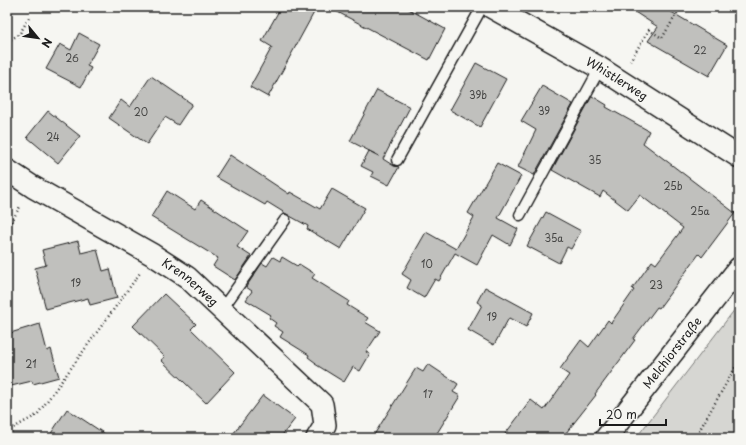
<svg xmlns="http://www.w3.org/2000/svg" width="746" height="445" viewBox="0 0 746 445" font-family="'Playpen Sans',sans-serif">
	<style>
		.green { fill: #d6d6d2; stroke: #797977 }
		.building { fill: #c0c0bd; stroke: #1c1c1c }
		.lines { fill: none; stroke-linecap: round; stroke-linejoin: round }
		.service-casing { stroke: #1c1c1c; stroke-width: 13 }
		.minor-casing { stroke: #1c1c1c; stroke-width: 24 }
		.path { stroke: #1c1c1c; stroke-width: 2.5; stroke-dasharray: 1 3; stroke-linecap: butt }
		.service { stroke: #f6f6f2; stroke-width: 10 }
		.minor { stroke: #f6f6f2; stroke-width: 21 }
		.labels { text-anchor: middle; stroke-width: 3; stroke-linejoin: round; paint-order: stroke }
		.number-label { font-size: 10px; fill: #454544 }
		.street-label { font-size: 12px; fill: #1c1c1c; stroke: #f6f6f2 }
	</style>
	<rect width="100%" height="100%" fill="#f6f6f2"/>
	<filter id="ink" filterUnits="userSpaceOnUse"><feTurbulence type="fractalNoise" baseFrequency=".025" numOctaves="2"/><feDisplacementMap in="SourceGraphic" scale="8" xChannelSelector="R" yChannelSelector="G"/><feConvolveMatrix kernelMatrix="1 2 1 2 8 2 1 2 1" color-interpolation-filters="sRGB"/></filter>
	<g filter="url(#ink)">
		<path class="green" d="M739,304V438H636Z"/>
		<g class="building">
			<path d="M281,7H317L268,97L250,87L272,47L262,41Z"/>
			<path d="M328,7H405L445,29L429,60Z"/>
			<path d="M627,7H663L727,45L709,76L648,41L658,27Z"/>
			<path d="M79,33L99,44L87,66L91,68L81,87L46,69L60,44L71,50Z"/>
			<path d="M476,63L506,79L480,127L450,110Z"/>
			<path d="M151,76L192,104L178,125L165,117L147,144L109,118L121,100L130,107Z"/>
			<path d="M542,86L573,104L534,175L518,167L536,130L521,121Z"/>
			<path d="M377,90L410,107L383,159L394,166L399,167L389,185L371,176L373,172L361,166L369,151L379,156L350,141Z"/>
			<path d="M592,96L607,105L606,107L649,131L643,143L735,213L702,257L699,254L659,308L657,307L633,339L635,340L595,394L596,395L562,438H502L531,400L544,410L569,375L560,369L581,340L589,347L608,320L611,323L634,290L632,289L652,261L656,264L683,228L640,195L628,210L603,191L600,197L552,170Z"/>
			<path d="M48,111L80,136L58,163L27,137Z"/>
			<path d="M230,155L289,194L290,192L320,209L332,189L365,208L341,249L307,229L308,226L288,215L267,202L265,205L216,177Z"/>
			<path d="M497,163L521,176L498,218L518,229L510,245L493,235L477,265L455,253L439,281L435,279L424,298L407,288L411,280L402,274L426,232L456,249L474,217L468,213Z"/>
			<path d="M167,191L195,209L201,200L248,231L237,247L251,256L235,280L213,266L218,258L151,217Z"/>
			<path d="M546,212L581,231L571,249L567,247L559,263L527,246Z"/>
			<path d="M78,241L81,253L97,249L103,271L110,269L117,298L90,305L88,298L46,309L35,268L46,265L42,250Z"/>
			<path d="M273,257L280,261L282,257L297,266L299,264L315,274L312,278L349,301L347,305L368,318L365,322L380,331L366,352L370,354L360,371L353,367L344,382L315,364L316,363L308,357L309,355L280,337L283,332L274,326L276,323L269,318L271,315L246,300L252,291L246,287L262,263L267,266Z"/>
			<path d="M485,287L533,313L526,327L509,318L494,345L468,330L482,305L477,302Z"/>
			<path d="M164,294L196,324L191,329L235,372L206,403L161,360L165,357L133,326Z"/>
			<path d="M40,324L47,351L51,349L59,377L33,384L32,381L7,387V334Z"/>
			<path d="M428,364L458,384L453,392L460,396L434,438H372L416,368L423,372Z"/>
			<path d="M263,395L295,419L280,438H230Z"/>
			<path d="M67,409L111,438H48Z"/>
		</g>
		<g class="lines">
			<g class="service-casing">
				<g id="service">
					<path d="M397,160L482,7"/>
					<path d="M520,215L600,68"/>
					<path d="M222,309L285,220"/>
				</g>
			</g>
			<g class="minor-casing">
				<g id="minor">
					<path id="s1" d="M491,7L600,68L739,157"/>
					<path id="s2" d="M7,170L33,187L153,255L187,277L322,404L325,425L317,438"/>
					<path id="s3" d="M606,438L739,268"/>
				</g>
			</g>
			<g class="path">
				<path d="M7,41L19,35L30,16"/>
				<path d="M630,61L649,30L662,38L681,7"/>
				<path d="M7,229L21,205"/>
				<path d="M7,424L13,428L37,415L140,273"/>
				<path d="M695,438L739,361"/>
			</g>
			<use href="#service" class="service"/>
			<use href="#minor" class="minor"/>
		</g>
	</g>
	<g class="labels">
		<g class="number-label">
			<text x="700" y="54">22</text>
			<text x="72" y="62">26</text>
			<text x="478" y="99">39b</text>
			<text x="544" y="115">39</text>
			<text x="141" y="116">20</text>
			<text x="53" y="141">24</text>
			<text x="595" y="164">35</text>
			<text x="673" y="190">25b</text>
			<text x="700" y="215">25a</text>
			<text x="554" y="242">35a</text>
			<text x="427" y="268">10</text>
			<text x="76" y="287">19</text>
			<text x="656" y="289">23</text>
			<text x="492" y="321">19</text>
			<text x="31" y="368">21</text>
			<text x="428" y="398">17</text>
		</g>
		<g class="street-label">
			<text dy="4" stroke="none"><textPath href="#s1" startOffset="145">Whistlerweg</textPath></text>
			<text dy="4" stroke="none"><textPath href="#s2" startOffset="215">Krennerweg</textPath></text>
			<text dy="4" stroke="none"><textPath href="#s3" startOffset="108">Melchiorstraße</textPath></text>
		</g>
	</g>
	<rect width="746" height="445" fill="none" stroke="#f6f6f2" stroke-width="24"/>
	<rect x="12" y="12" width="722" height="421" fill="none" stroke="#1c1c1c" stroke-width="1.5" filter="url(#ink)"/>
	<g transform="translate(38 38) rotate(119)" stroke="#f6f6f2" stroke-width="3" paint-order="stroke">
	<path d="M0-3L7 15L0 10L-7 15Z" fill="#1c1c1c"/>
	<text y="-6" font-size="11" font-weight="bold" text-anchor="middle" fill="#1c1c1c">N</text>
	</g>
	<path d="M600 419v6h66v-6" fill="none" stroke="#1c1c1c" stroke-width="2"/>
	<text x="606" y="419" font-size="12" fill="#1c1c1c" stroke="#f6f6f2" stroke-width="3" paint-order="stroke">20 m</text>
</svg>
